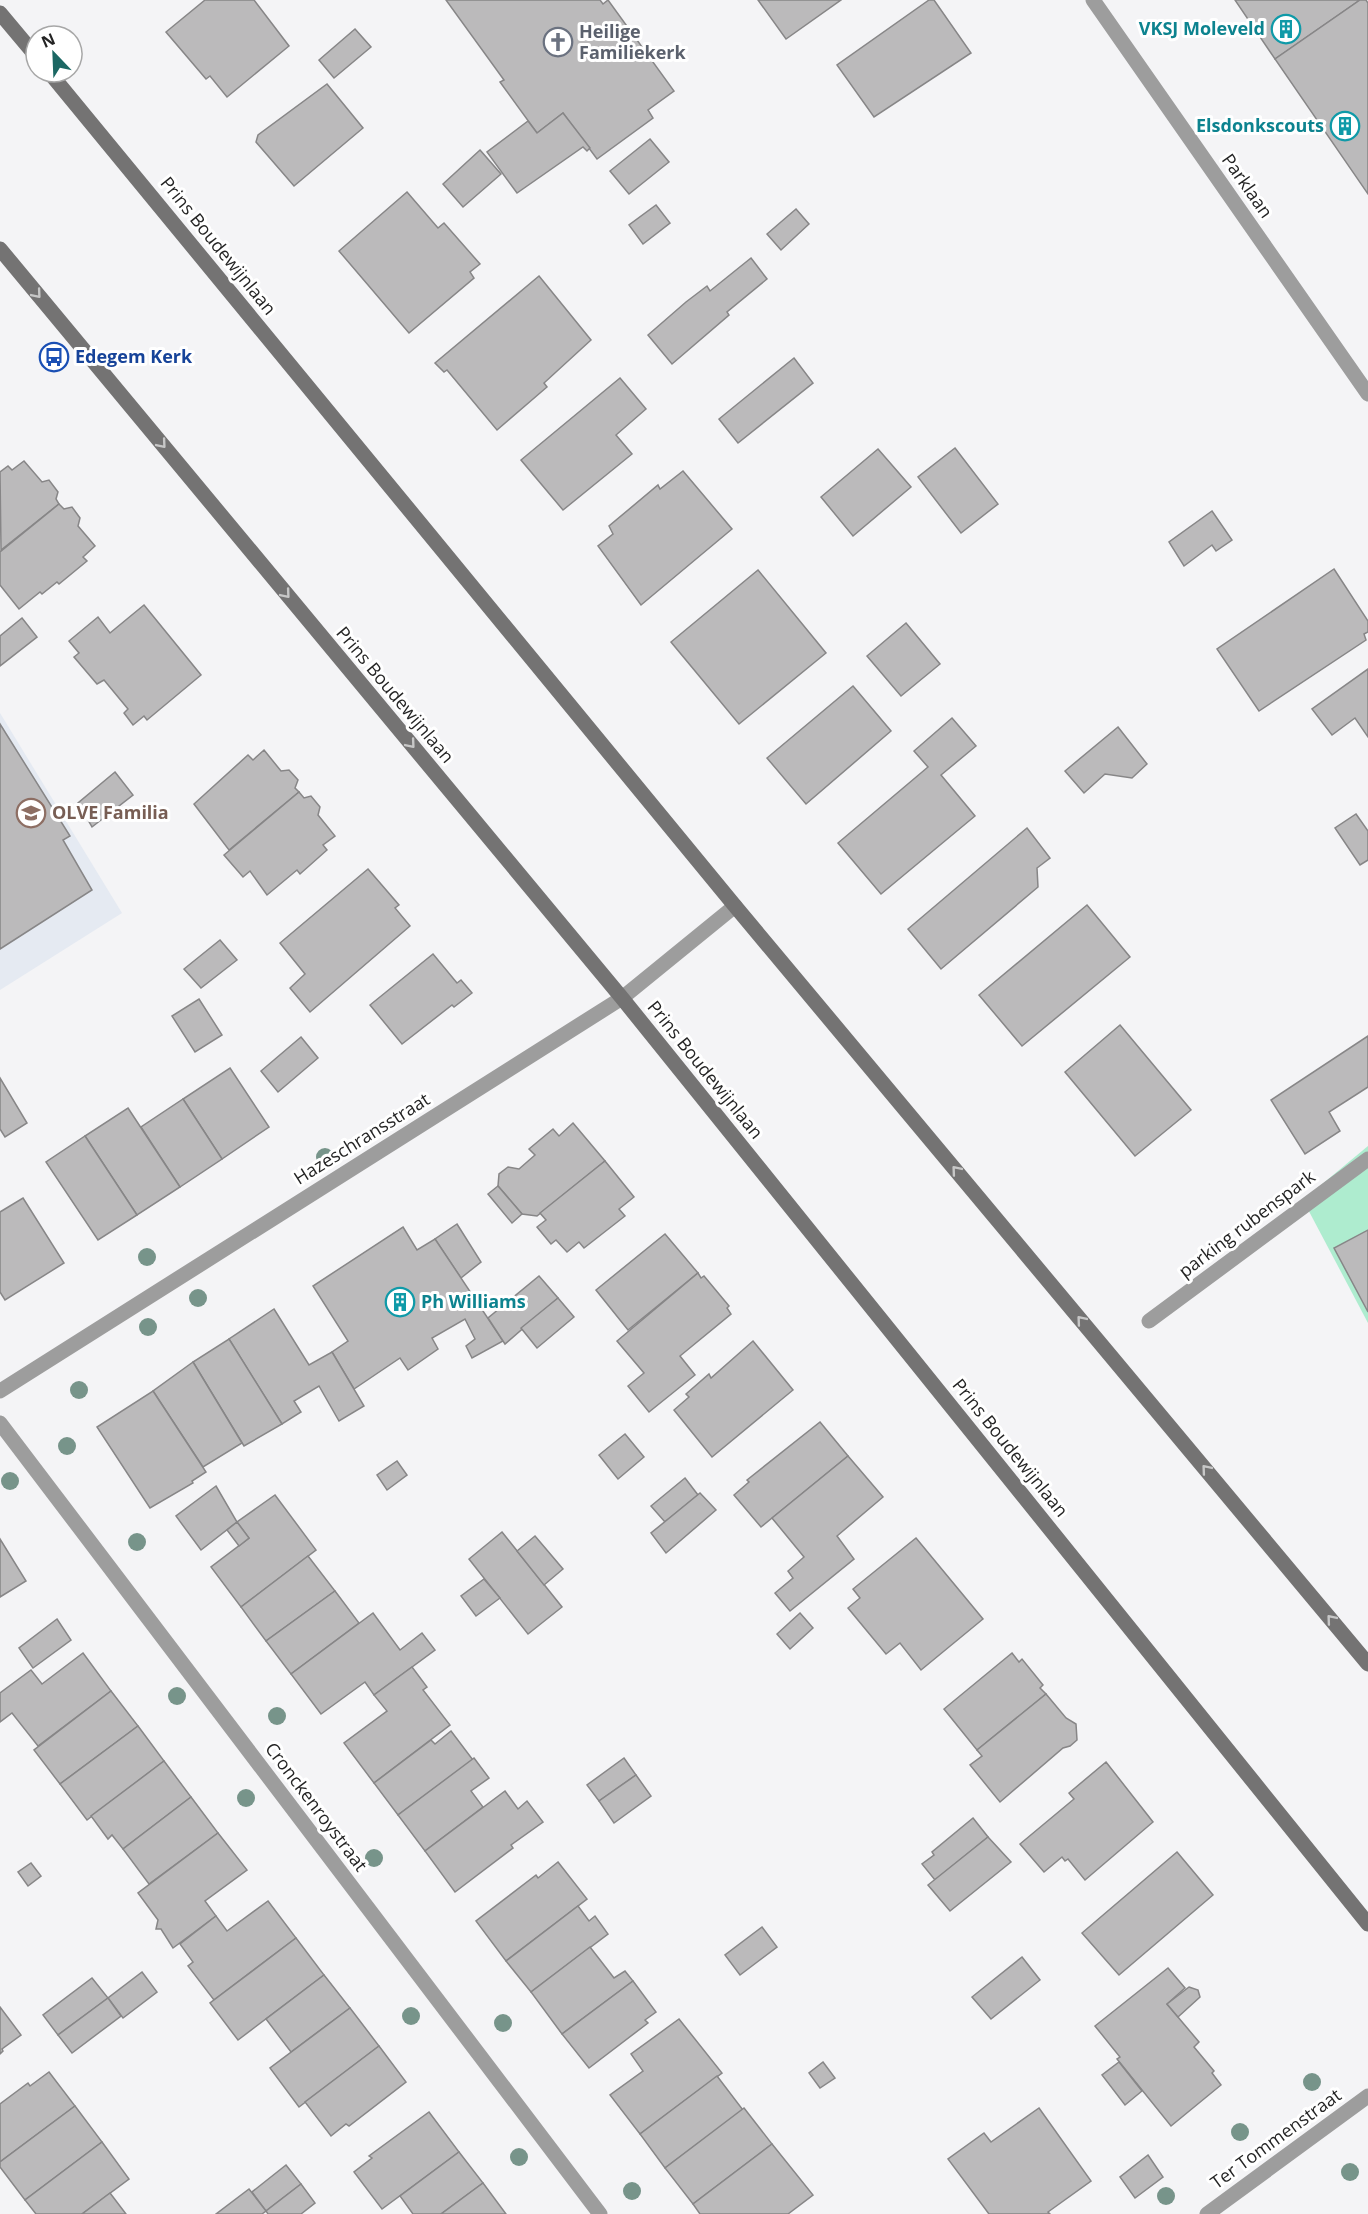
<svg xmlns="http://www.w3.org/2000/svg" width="1368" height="2214" viewBox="0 0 1368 2214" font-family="'Open Sans',sans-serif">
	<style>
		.built { fill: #e5eaf2 }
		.green { fill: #aeeccf }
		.building { fill: #bbbabb; stroke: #878687; stroke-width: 1.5 }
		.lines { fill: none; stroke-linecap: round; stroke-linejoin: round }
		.minor { stroke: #9d9d9d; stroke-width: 15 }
		.secondary { stroke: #747373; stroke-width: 15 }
		.tree { fill: #77948a }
		.oneway { stroke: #c7c7c7 }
		.labels { text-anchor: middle; stroke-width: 6; stroke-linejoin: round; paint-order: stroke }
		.culture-label { font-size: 18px; font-weight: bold; fill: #0d838f; stroke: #fff; text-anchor: end }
		.worship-label { font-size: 18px; font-weight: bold; fill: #5b616d; stroke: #fff; text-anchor: start }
		.street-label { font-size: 18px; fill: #242424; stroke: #fff }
		.transit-label { font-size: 18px; font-weight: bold; fill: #164399; stroke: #fff; text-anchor: start }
		.education-label { font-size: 18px; font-weight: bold; fill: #785e54; stroke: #fff; text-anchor: start }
	</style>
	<rect width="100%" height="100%" fill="#f4f4f6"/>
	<path class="built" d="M0,713L122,913L0,990Z"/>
	<path class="green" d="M1368,1146V1323L1303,1200Z"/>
	<g class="building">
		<path d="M205,0H254L289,46L227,97L210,76L206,79L166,32Z"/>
		<path d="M446,0H600L603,4L608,0L674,91L648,110L653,118L597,159L563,113L537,133L500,82L504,80Z"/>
		<path d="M758,0H841L786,39Z"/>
		<path d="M929,0H934L971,53L874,117L837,65Z"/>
		<path d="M1235,0H1360L1275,59Z"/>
		<path d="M1360,0H1366L1368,3V194L1275,59Z"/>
		<path d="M355,29L371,47L334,78L319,60Z"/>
		<path d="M327,84L363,128L294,186L256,142L258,135Z"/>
		<path d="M563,113L590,148L587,151L583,147L517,193L487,152L528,121L537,133Z"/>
		<path d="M650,139L669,162L629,194L610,171Z"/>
		<path d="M480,150L501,174L463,207L443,184Z"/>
		<path d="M407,192L438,228L444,223L480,264L470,272L474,278L409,333L339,251Z"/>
		<path d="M656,205L670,223L643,244L629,225Z"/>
		<path d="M796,209L809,224L781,250L767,234Z"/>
		<path d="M751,258L767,279L727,312L729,315L672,364L648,335L686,302L707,286L710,291Z"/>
		<path d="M539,276L591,340L544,383L547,387L497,430L447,370L444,372L435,363Z"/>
		<path d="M794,358L813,383L738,443L719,419Z"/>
		<path d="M620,378L646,409L616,435L632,454L563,510L521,460Z"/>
		<path d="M955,448L998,504L961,533L918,477Z"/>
		<path d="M878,449L911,487L853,536L821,497Z"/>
		<path d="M24,461L42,482L49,480L58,492L56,499L59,504L1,550L0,472L8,466L12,470Z"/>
		<path d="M683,471L732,529L641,605L598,546L613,534L609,526L658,485L660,489Z"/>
		<path d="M59,504L64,509L72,507L80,518L78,526L95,546L83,557L87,561L59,584L57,582L42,594L40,592L19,609L0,585V552Z"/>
		<path d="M1212,511L1232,540L1216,551L1212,545L1184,566L1169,542Z"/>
		<path d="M1334,569L1368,621V632L1364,634L1366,640L1259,711L1217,649Z"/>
		<path d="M758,570L826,653L739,724L671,642Z"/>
		<path d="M144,605L201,675L147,720L144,716L133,725L124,713L128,709L104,680L97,684L74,657L79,653L69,641L98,617L110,633Z"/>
		<path d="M22,618L37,637L0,666V636Z"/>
		<path d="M906,623L940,664L901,696L867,656Z"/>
		<path d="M1368,669V737L1355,718L1332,735L1312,709Z"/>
		<path d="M853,686L891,731L806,804L767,758Z"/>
		<path d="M952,718L976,746L941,775L975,816L881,894L838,843L928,767L914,751Z"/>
		<path d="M0,724L70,836L63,840L92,890L0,949Z"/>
		<path d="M1118,727L1147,764L1132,778L1105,774L1084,793L1065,771Z"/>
		<path d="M264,750L281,771L289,770L298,780L295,788L299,792L229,850L194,804L248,755L253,760Z"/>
		<path d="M115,772L133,795L92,827L78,803Z"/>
		<path d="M299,792L304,798L311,796L320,807L318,815L335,836L323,845L327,850L300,874L297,870L267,895L250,871L243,877L224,855Z"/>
		<path d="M1356,814L1368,831V860L1360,865L1335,828Z"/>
		<path d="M1027,828L1050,858L1037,868L1038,887L941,969L908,929Z"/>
		<path d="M368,869L399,905L395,908L410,926L310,1012L290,988L305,974L280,943Z"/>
		<path d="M1087,905L1130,957L1022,1046L979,995Z"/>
		<path d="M220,940L237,960L201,988L184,969Z"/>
		<path d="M433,954L457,983L461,980L472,993L454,1007L452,1005L402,1044L370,1005Z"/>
		<path d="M199,999L222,1035L195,1052L172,1016Z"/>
		<path d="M1120,1025L1191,1110L1135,1156L1065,1072Z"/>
		<path d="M1368,1036V1087L1329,1112L1340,1131L1305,1154L1271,1100Z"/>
		<path d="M301,1037L318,1058L278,1092L261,1071Z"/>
		<path d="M230,1068L269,1127L222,1159L183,1099Z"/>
		<path d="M0,1078L27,1123L5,1137L0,1129Z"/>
		<path d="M183,1099L222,1159L180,1187L141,1127Z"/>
		<path d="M128,1108L180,1187L137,1215L85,1136Z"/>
		<path d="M573,1123L605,1161L537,1216L522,1214L498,1186L499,1174L508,1167L519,1169L535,1155L529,1149L553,1129L559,1136Z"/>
		<path d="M85,1136L137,1215L98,1240L46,1162Z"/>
		<path d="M605,1161L634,1197L619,1209L625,1216L584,1248L579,1242L567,1252L556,1240L551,1244L537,1227L546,1220L540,1213Z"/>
		<path d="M498,1186L522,1214L512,1223L488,1194Z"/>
		<path d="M23,1198L64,1263L5,1300L0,1292V1212Z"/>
		<path d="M457,1224L481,1262L461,1278L435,1239Z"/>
		<path d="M403,1227L417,1250L435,1239L503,1341L472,1358L466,1346L475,1339L465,1319L432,1338L438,1349L408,1370L400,1358L354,1389L332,1352L348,1341L313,1286Z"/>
		<path d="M1368,1230V1312L1334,1248Z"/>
		<path d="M665,1234L698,1273L628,1330L596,1290Z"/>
		<path d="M698,1273L701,1278L704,1276L729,1306L727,1308L731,1314L680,1356L695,1375L649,1412L628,1386L644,1373L617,1341Z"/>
		<path d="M539,1276L558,1298L505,1344L488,1318Z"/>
		<path d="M558,1298L574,1317L537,1348L521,1328Z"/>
		<path d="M274,1309L309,1365L332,1352L364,1406L339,1421L319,1386L294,1401L301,1412L282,1424L229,1339Z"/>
		<path d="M229,1339L282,1424L244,1446L193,1362Z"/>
		<path d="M753,1341L793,1390L712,1457L674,1410L689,1397L686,1394L709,1374L711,1378Z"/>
		<path d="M193,1362L242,1443L203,1467L153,1391Z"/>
		<path d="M153,1391L206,1472L192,1481L193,1483L150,1508L97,1427Z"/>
		<path d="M820,1422L848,1456L761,1527L734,1495L749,1482L747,1480Z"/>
		<path d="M625,1434L644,1457L618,1479L599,1455Z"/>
		<path d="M848,1456L883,1497L837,1536L854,1559L790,1611L775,1593L793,1578L788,1571L804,1557L772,1518Z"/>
		<path d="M397,1461L407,1475L387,1490L377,1475Z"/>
		<path d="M685,1478L698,1495L665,1522L651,1506Z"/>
		<path d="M216,1486L237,1522L201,1550L176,1516Z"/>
		<path d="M700,1493L716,1510L666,1553L651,1533Z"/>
		<path d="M275,1495L316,1550L241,1607L211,1567L249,1538L237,1522Z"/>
		<path d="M237,1522L249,1538L239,1546L227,1530Z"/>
		<path d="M502,1532L562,1607L528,1634L469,1559Z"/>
		<path d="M535,1536L563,1569L544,1585L517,1551Z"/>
		<path d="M916,1538L983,1619L921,1670L900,1643L886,1654L848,1608L860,1598L853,1589Z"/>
		<path d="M0,1539L26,1581L0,1597Z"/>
		<path d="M308,1556L335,1591L266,1641L241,1607Z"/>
		<path d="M484,1579L500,1598L476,1616L461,1596Z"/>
		<path d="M335,1591L359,1623L291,1674L266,1641Z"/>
		<path d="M373,1613L400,1650L422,1633L435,1650L374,1695L365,1682L321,1714L291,1674Z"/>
		<path d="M800,1613L813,1628L790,1649L777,1634Z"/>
		<path d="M57,1619L71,1640L33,1668L19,1648Z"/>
		<path d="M83,1653L111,1691L38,1746L12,1713L0,1722V1693L31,1670L42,1684Z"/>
		<path d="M1012,1653L1019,1662L1022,1659L1043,1685L1040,1688L1046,1694L977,1750L944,1709Z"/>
		<path d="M412,1667L427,1687L423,1690L450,1725L374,1783L344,1743L387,1711L374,1695Z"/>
		<path d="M111,1691L138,1726L60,1784L34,1750Z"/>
		<path d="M1046,1694L1066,1718L1076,1724L1077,1740L1070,1746L1063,1748L1000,1802L970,1765L982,1756L977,1750Z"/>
		<path d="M138,1726L164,1761L87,1820L60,1784Z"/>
		<path d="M451,1731L473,1760L398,1815L374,1783L431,1740L435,1744Z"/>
		<path d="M474,1758L489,1778L471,1791L483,1807L425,1851L398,1815Z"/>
		<path d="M624,1758L636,1775L599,1801L587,1785Z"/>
		<path d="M164,1761L191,1797L123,1849L112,1835L108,1839L91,1816Z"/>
		<path d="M1106,1762L1153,1822L1085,1880L1068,1859L1065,1861L1062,1857L1044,1872L1020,1844L1074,1799L1069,1793Z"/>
		<path d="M636,1775L651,1796L614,1823L599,1801Z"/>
		<path d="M505,1791L518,1809L527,1801L543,1822L511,1845L513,1848L455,1892L425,1851Z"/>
		<path d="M191,1797L218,1833L149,1884L123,1849Z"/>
		<path d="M973,1818L988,1837L935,1880L922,1864L934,1855L932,1852Z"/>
		<path d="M218,1833L247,1870L205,1901L216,1916L173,1948L161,1929H156L158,1920L138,1893Z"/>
		<path d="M988,1837L1011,1862L950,1911L928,1885Z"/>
		<path d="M1177,1852L1213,1895L1119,1975L1082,1933Z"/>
		<path d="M558,1862L587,1899L506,1961L476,1921L536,1875L538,1878Z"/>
		<path d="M31,1863L41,1876L28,1886L18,1872Z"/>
		<path d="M268,1901L296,1938L214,2000L188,1966L193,1962L180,1944L216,1916L227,1931Z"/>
		<path d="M578,1906L589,1921L595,1916L608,1934L531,1992L506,1961Z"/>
		<path d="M762,1927L777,1947L740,1975L725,1955Z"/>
		<path d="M296,1938L324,1975L238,2040L210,2003Z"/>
		<path d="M590,1947L614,1978L625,1971L633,1981L562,2034L531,1992Z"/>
		<path d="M1022,1957L1040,1980L991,2019L972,1997Z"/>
		<path d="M1168,1968L1185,1988L1167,2004L1199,2042L1194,2047L1214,2071L1212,2073L1221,2085L1171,2126L1117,2059L1120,2057L1095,2026Z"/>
		<path d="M142,1972L157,1992L123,2018L108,1998Z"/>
		<path d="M324,1975L350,2008L291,2052L266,2019Z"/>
		<path d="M92,1978L108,1998L58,2035L43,2015Z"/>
		<path d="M633,1981L656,2012L645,2020L648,2023L589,2068L562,2034Z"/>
		<path d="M1189,1987L1198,1990L1200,1997L1178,2017L1167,2004Z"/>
		<path d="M108,1998L121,2016L72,2053L58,2035Z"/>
		<path d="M0,2007L21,2035L2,2049L3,2051L0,2054Z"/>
		<path d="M350,2008L379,2046L299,2107L270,2068Z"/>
		<path d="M679,2019L722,2073L640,2134L610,2095L643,2071L631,2054Z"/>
		<path d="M379,2046L406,2082L349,2126L346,2124L331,2136L305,2102Z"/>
		<path d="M823,2062L835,2078L820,2088L809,2073Z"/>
		<path d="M1119,2062L1142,2091L1125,2105L1102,2075Z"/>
		<path d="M49,2072L75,2106L0,2162V2104L28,2083L30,2086Z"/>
		<path d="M717,2076L743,2110L665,2168L640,2134Z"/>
		<path d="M75,2106L102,2142L25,2200L0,2167V2162Z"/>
		<path d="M744,2108L772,2144L693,2204L665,2168Z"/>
		<path d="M1039,2108L1091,2181L1048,2212L1050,2214H989L948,2159L984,2133L991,2142Z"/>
		<path d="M429,2112L459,2152L382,2209L354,2172L372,2158L369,2156Z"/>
		<path d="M102,2142L129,2179L82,2214H36L25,2200Z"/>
		<path d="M772,2144L813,2195L788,2214H700L693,2204Z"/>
		<path d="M459,2152L483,2183L441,2214H413L400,2196Z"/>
		<path d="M1148,2155L1163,2177L1135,2198L1120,2177Z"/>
		<path d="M286,2165L301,2184L266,2211L252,2192Z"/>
		<path d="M483,2183L506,2214H441Z"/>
		<path d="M301,2184L315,2203L301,2214H268L266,2211Z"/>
		<path d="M249,2189L266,2211L262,2214H216Z"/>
		<path d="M110,2193L126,2214H82Z"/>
	</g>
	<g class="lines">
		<g class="minor">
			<path d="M1093,0L1368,394"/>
			<path d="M1149,1321L1368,1159"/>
			<path d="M0,1391L622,998L735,906"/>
			<path d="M0,1423L600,2214"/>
			<path d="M1207,2214L1368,2096"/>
		</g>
		<g class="secondary">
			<path d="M0,13L36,56"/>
			<path d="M49,72L735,906L1368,1664"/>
			<path d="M0,249L622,998L1368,1924"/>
		</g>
	</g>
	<g class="tree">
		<circle cx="325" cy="1157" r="9"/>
		<circle cx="147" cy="1257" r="9"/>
		<circle cx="198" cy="1298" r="9"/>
		<circle cx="148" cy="1327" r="9"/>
		<circle cx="79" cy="1390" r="9"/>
		<circle cx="67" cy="1446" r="9"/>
		<circle cx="10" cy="1481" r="9"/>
		<circle cx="137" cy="1542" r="9"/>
		<circle cx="177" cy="1696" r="9"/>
		<circle cx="277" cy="1716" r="9"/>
		<circle cx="246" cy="1798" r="9"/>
		<circle cx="374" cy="1858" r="9"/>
		<circle cx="411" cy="2016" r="9"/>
		<circle cx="503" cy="2023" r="9"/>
		<circle cx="1312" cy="2082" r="9"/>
		<circle cx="1240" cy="2132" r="9"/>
		<circle cx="519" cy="2157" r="9"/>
		<circle cx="1350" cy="2172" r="9"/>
		<circle cx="632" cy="2191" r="9"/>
		<circle cx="1166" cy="2196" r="9"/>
	</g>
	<defs><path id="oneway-chevron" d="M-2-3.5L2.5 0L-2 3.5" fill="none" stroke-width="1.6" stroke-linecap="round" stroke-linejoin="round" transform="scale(1.5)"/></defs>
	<g class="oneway">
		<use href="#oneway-chevron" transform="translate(37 294) rotate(50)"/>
		<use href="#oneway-chevron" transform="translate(162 444) rotate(50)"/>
		<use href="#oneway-chevron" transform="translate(286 594) rotate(50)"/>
		<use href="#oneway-chevron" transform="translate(411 744) rotate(50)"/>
		<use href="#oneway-chevron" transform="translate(956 1170) rotate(-130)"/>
		<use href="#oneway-chevron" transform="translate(1081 1320) rotate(-130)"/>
		<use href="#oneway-chevron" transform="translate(1206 1469) rotate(-130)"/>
		<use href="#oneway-chevron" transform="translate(1331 1619) rotate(-130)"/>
	</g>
	<defs>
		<g id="building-ring" transform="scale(1.5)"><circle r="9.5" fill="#fff" stroke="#0f9aa8" stroke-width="1.5"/><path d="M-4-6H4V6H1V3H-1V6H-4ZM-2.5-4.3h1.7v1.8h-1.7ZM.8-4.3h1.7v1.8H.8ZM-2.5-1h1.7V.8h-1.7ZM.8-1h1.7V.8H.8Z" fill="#0f9aa8"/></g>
		<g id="church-ring" transform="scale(1.5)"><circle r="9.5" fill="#fff" stroke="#6b7280" stroke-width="1.5"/><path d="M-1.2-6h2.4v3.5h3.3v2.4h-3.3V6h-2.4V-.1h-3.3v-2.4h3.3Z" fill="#6b7280"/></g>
		<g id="bus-ring" transform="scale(1.5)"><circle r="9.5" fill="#fff" stroke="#1a4fb4" stroke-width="1.5"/><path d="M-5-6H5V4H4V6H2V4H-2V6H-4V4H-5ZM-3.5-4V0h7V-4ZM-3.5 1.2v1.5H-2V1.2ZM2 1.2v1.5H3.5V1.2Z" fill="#1a4fb4"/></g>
		<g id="school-ring" transform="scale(1.5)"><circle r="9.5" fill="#fff" stroke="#8d6e63" stroke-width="1.5"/><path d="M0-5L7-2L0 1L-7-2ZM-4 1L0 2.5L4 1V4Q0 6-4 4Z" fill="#8d6e63"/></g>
	</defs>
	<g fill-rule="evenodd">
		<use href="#building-ring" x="1286" y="29"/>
		<use href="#church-ring" x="558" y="42"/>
		<use href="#building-ring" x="1345" y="126"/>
		<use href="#bus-ring" x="54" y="357"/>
		<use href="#school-ring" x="31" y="813"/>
		<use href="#building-ring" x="400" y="1302"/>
	</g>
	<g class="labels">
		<g class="culture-label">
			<text x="1265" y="35">VKSJ Moleveld</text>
			<text x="1324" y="132">Elsdonkscouts</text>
			<text x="421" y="1308" text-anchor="start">Ph Williams</text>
		</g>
		<g class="worship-label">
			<text x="579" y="38">Heilige<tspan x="579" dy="21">Familiekerk</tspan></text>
		</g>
		<g class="street-label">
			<text transform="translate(1247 186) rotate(55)" y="6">Parklaan</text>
			<text transform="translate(218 246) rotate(51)" y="6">Prins Boudewijnlaan</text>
			<text transform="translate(395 695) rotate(50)" y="6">Prins Boudewijnlaan</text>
			<text transform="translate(705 1070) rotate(51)" y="6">Prins Boudewijnlaan</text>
			<text transform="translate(362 1139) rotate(-32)" y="6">Hazeschransstraat</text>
			<text transform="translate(1247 1224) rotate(-37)" y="6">parking rubenspark</text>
			<text transform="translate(1010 1448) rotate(51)" y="6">Prins Boudewijnlaan</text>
			<text transform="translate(316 1807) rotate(53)" y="6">Cronckenroystraat</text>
			<text transform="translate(1276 2139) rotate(-36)" y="6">Ter Tommenstraat</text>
		</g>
		<g class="transit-label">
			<text x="75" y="363">Edegem Kerk</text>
		</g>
		<g class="education-label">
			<text x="52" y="819">OLVE Familia</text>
		</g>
	</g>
	<g transform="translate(54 54) rotate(337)"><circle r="28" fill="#ffffff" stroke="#a7a7a7" stroke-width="1.5"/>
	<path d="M0-4.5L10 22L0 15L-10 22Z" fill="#1b6763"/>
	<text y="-9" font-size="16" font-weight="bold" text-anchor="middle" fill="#242424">N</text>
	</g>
</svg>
